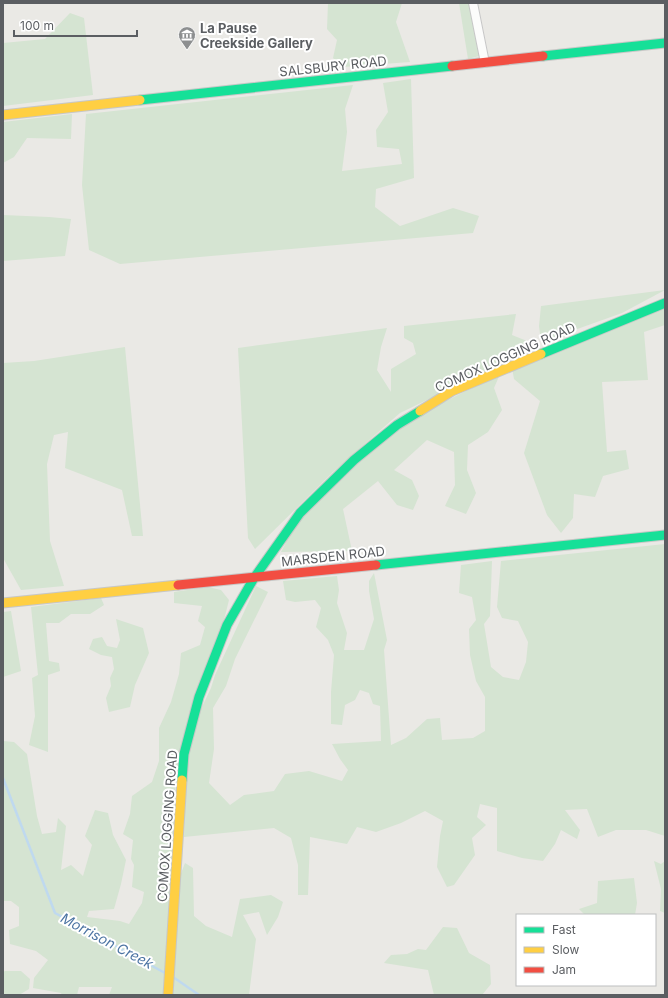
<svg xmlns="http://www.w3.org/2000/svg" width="668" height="998" viewBox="0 0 668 998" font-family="Inter,sans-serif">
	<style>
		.green { fill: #d5e4d2 }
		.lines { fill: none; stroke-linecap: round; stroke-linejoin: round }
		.stream { stroke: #bfd9ef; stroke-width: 2.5 }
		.street-casing { stroke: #c7c7c7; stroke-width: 10 }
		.fast-casing { stroke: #c7c7c6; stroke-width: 11 }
		.slow-casing { stroke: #c7c7c6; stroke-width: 11 }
		.jam-casing { stroke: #c7c7c6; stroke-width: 11 }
		.street { stroke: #fcfcfb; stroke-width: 8 }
		.fast { stroke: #16e098; stroke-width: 9 }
		.slow { stroke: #ffcf43; stroke-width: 9 }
		.jam { stroke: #f24e42; stroke-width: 9 }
		.labels { text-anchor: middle; stroke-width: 4; stroke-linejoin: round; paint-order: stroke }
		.poi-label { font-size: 13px; font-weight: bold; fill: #5b5e62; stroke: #fff; text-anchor: start }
		.street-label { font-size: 13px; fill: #5b5e62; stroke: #fff }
		.water-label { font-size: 14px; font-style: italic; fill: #4c74a3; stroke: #fff }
	</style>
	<rect width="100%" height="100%" fill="#eae9e5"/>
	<g class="green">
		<path d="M328,3H402L396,22L410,62L343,67L333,58L337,40L327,29Z"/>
		<path d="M459,3H471L479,56L468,59Z"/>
		<path d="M70,13L84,18L93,95L3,106V43L45,39Z"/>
		<path d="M411,79L414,178L376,189L375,207L400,226L453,208L479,216L473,233L120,264L89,250L82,185L86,114L353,85L345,109L347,132L342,171L402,164L399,149L377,147L376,130L388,112L383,83Z"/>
		<path d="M72,114L71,139L27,138L14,157L3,163V122Z"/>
		<path d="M3,215L49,217L71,219L65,256L3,261Z"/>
		<path d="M665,290L622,313L541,342L539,326L541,306Z"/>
		<path d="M665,308V325L644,332L648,380L602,382L607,452L626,450L629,469L603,476L595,497L574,494L573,518L561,533L547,515L524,453L540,401L514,379L512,368Z"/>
		<path d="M516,314L512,335L527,341L522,354L400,413L333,472L255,549L248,538L238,348L387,328L381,347L377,370L391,392V369L416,354L413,343L404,338V326Z"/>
		<path d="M125,347L143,536H132L122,490L65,468L68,432L54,435L47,464L50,541L64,586L21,590L3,558L4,462L3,363L34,361Z"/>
		<path d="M500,374L494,388L502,410L488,432L468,445L467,470L476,493L466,514L445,506L455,485L454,452L427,440L394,470L412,480L419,496L413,510L397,505L378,481L343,509L352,551L281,552L296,523L343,476L406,421Z"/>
		<path d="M665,544V836L646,830H616L598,837L587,809L565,810L580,830L577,839L561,830L555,844L543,861L522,858L497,851V808L480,804L477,817L486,825L472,838L475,855L454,885L447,887L437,867L440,836L443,821L425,811L401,823L376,832L357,827L347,844L310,837L308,895H298V865L291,838L274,828L184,837L187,758L201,709L211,688L215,675L256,586L268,592L235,659L226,686L213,708L214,749L209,783L230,805L244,795L274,791L285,774L309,771L342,781L348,770L340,759L332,744L381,741L380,706L373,704L369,693L360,690L355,700L345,705L342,725L331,724V692L334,655L328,640L316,627L321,608L315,600L295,602L286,600L283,581L337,576L339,590L337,603L347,633L344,650H364L374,619L369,591V581L374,573L387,640L384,650L391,745L406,738L427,719L440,718L442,740L473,738L485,731V697L476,681L470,655L469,629L476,620L472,597L459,593L461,565L492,561L490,616L484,624L491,667L503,677L519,680L526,662L528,642L518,621L502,618L497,607L501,561Z"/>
		<path d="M208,587L221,590L229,600L225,616L189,714L176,771L175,799L164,995H109L112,987H79L77,995H62L61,993L33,988L34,978L48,960L36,951L10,944L9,930L19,926V907L11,901H3V741L14,742L27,754L37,816L42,834L56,832L58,818L66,826L61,870L71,865L83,876L92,845L85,836L95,810L108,813L113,835L126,860L121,884L114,909L89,911L87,917L120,921L129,924L142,903L144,892L132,887L134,865L131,859L133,840L123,834L130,814L132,796L152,782L159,761V728L171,702L179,674L181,653L200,645L205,627L198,621L202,606L174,603V592Z"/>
		<path d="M101,598L104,605L90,614H71L59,623H46L49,661L59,663L60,671L48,675V752L29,745L35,716L32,678L38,675L31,607Z"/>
		<path d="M11,611L21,671L3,677V612Z"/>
		<path d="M116,619L143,628L149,653L135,685L130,707L109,712L106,698L111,686L110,678L114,669L112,657L101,655L89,649L93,639L102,637L107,646L117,648L120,640Z"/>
		<path d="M654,861L661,864L665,861V913L660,911L661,889Z"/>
		<path d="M185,863L193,868L194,916L206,926L232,937L240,899L271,895L283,902L278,917L267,935L259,912L243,915L256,939L249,995H173L180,876Z"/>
		<path d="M634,878L637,903L635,915L620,914L585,915L579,909L597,903L598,881Z"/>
		<path d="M443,927L457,928L469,953L490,965L491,984L482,995H434L428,970L384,963L391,955L407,954L418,949L426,950Z"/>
		<path d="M5,971H21L30,979L29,989L19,995H3V972Z"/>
	</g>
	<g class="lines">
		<g class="stream">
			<path d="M3,778L55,913L165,973"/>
			<path d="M173,977L199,995"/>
		</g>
		<g class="street-casing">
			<path id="street" d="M473,3L485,63"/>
		</g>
		<g class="fast-casing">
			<g id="fast">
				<path d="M543,56L665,43"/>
				<path d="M140,100L452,66"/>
				<path d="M541,354L665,303"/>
				<path d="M376,565L665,535"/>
				<path d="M182,780L184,754L199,697L227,625L254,578L300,513L354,460L397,425L420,411"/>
			</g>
		</g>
		<g class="slow-casing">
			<g id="slow">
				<path d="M3,115L140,100"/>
				<path d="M420,411L452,391L541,354"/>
				<path d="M3,603L178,585"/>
				<path d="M168,995L182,780"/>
			</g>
		</g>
		<g class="jam-casing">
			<g id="jam">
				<path d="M452,66L543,56"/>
				<path d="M178,585L376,565"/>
			</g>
		</g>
		<use href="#street" class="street"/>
		<use href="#fast" class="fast"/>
		<use href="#slow" class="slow"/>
		<use href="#jam" class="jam"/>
	</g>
	<defs>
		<g id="museum-pin" transform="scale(0.9)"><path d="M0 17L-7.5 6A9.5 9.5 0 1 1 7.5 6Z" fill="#8d8f90" stroke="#fff"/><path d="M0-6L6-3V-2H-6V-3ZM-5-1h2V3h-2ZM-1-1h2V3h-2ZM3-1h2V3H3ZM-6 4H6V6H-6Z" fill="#fff"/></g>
	</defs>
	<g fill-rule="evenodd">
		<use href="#museum-pin" x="187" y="35"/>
	</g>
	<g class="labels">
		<g class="poi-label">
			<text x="200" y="33">La Pause<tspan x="200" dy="15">Creekside Gallery</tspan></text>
		</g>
		<g class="street-label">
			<text transform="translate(333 66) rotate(-6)" y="5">SALSBURY ROAD</text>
			<text transform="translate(505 357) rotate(-24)" y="5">COMOX LOGGING ROAD</text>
			<text transform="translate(333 556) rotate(-6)" y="5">MARSDEN ROAD</text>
			<text transform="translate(167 826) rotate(-86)" y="5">COMOX LOGGING ROAD</text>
		</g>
		<g class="water-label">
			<text transform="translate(107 941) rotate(28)" y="5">Morrison Creek</text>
		</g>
	</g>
	<rect width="668" height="998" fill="none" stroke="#5b5e62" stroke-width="8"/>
	<rect x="516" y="914" width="140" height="72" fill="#ffffff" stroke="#bdbfc0"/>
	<rect x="524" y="927" width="20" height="6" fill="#16e098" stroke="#bdbfc0"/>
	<text x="552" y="934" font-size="12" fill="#5b5e62">Fast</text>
	<rect x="524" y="947" width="20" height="6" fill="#ffcf43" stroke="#bdbfc0"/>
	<text x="552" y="954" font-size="12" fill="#5b5e62">Slow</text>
	<rect x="524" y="967" width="20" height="6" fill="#f24e42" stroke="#bdbfc0"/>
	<text x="552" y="974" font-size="12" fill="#5b5e62">Jam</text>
	<path d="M14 30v6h123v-6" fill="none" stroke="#5b5e62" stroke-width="2"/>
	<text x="20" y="30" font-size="12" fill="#5b5e62" stroke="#ffffff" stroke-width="3" paint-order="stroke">100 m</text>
</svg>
